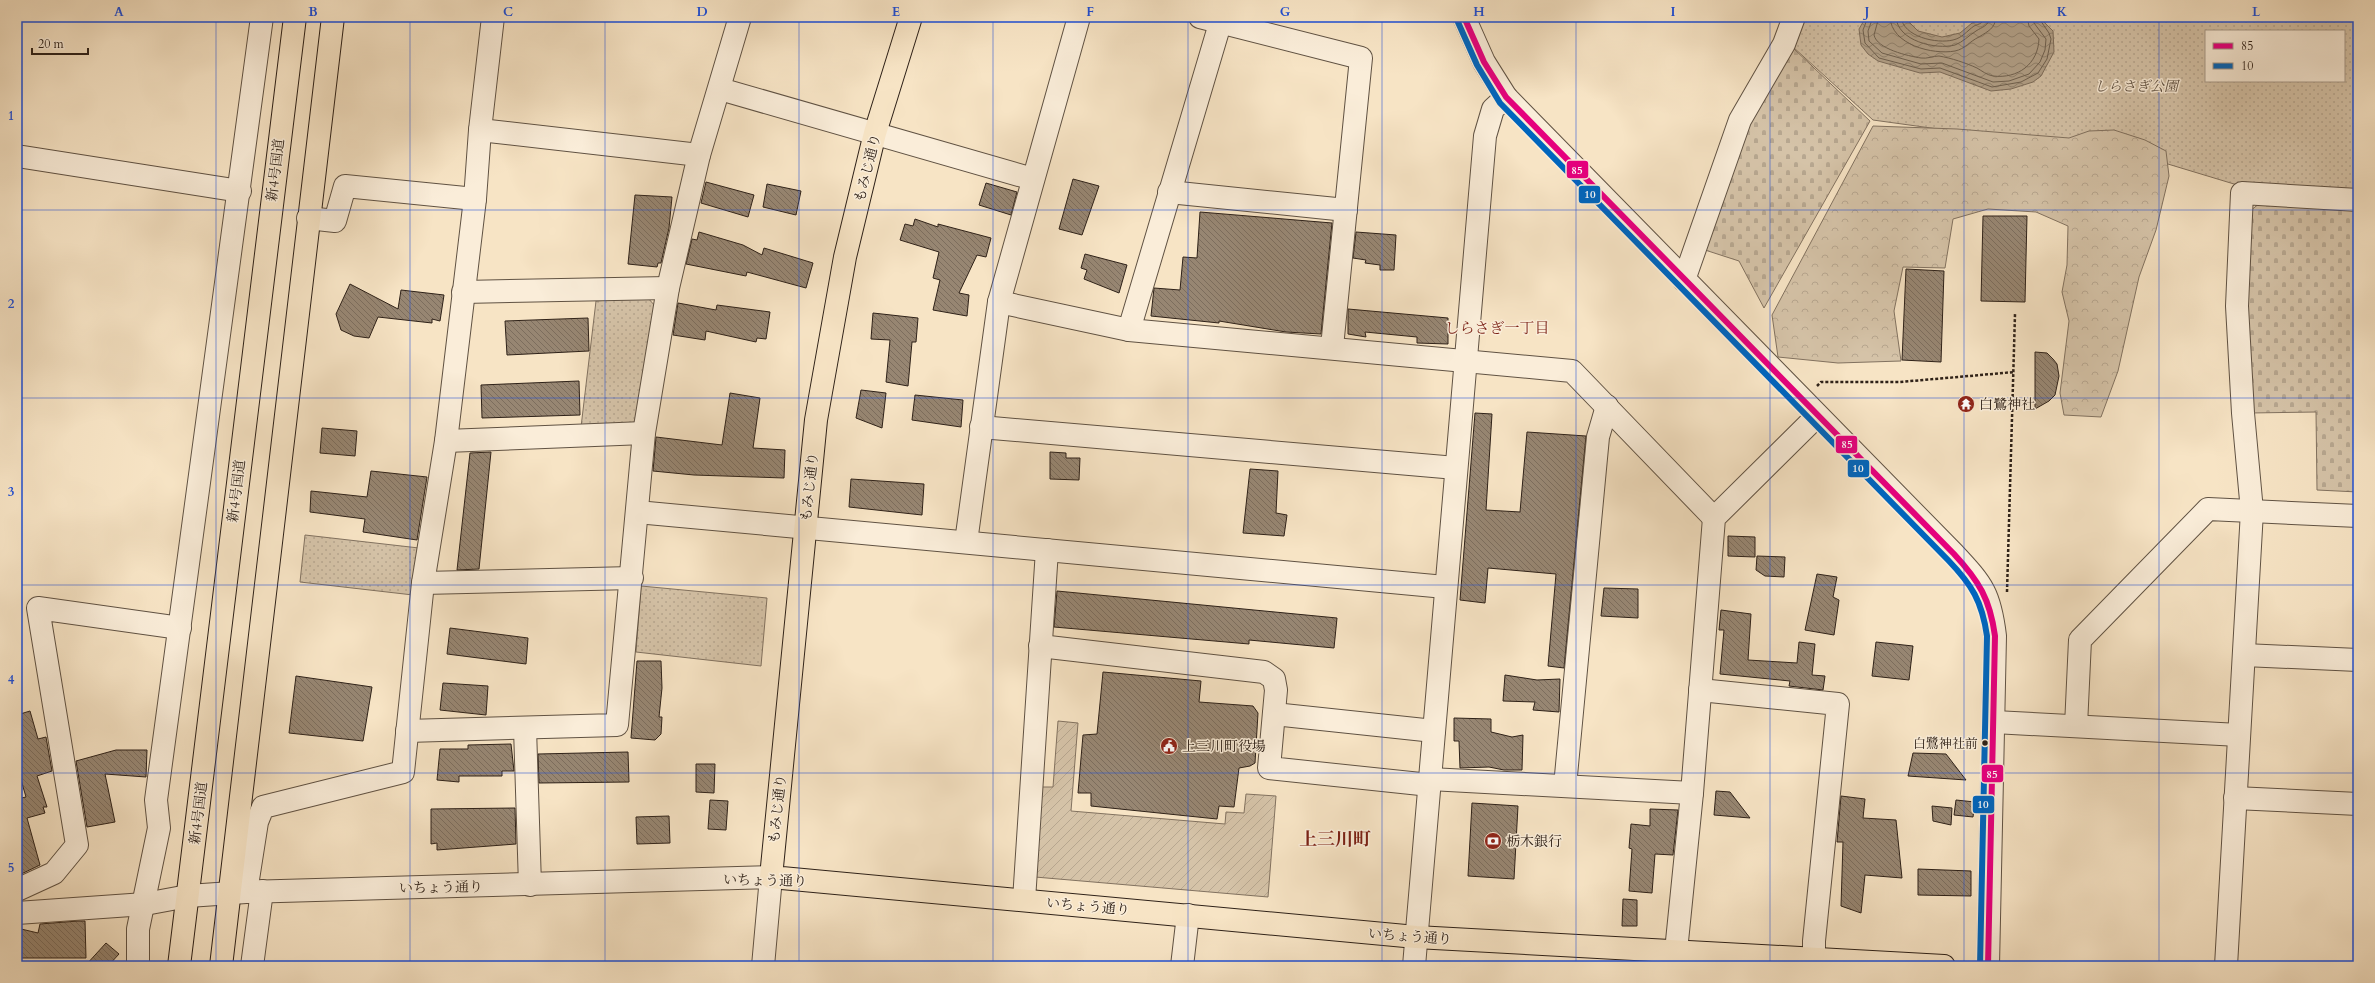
<svg xmlns="http://www.w3.org/2000/svg" width="2375" height="983" viewBox="0 0 2375 983" font-family="Cardo,'Noto Serif JP',serif">
	<style>
		.grass { fill: url(#grass-dots); stroke: #827260; fill-rule: evenodd }
		.forest { fill: url(#forest-crowns); stroke: #827260 }
		.cemetery { fill: url(#cemetery-stones); stroke: #827260 }
		.garden { fill: url(#garden-furrows); stroke: #827260 }
		.water { fill: url(#water-waves); stroke: #7e6e5c }
		.lines { fill: none; stroke-linecap: round; stroke-linejoin: round }
		.shore { stroke: #706251; stroke-width: 1 }
		.building { fill: url(#building-back-hatch); stroke: #2e2118 }
		.minor-casing { stroke: #605243; stroke-width: 24 }
		.major-casing { stroke: #2e2118; stroke-width: 24 }
		.highway-casing { stroke: #2e2118; stroke-width: 24 }
		.path { stroke: #2e2118; stroke-width: 2.5; stroke-dasharray: 3 2; stroke-linecap: butt }
		.minor { stroke: #faedd9; stroke-width: 22 }
		.major { stroke: #f7e4c5; stroke-width: 22 }
		.highway { stroke: #f7e4c5; stroke-width: 22 }
		.bus-1-casing { stroke: #faedd9; stroke-width: 9 }
		.bus-2-casing { stroke: #faedd9; stroke-width: 9 }
		.bus-1 { stroke: #e5007d; stroke-width: 6 }
		.bus-2 { stroke: #0065bd; stroke-width: 6 }
		.grid { fill: none; stroke: #1d4ed8; stroke-width: 1; stroke-opacity: 0.55 }
		.bus-dot { fill: #2e2118; stroke: #faedd9; stroke-width: 1.5 }
		.labels { text-anchor: middle; stroke-width: 3; stroke-linejoin: round; paint-order: stroke }
		.bus-label { font-size: 13px; fill: #2e2118; stroke: #faedd9; text-anchor: end }
		.park-label { font-size: 14px; font-style: italic; fill: #605243; stroke: #faedd9 }
		.street-label { font-size: 14px; fill: #2e2118; stroke: #faedd9 }
		.poi-label { font-size: 14px; fill: #2e2118; stroke: #faedd9; text-anchor: start }
		.neighbourhood-label { font-size: 15px; fill: #7a1f14; stroke: #faedd9 }
		.district-label { font-size: 18px; font-weight: bold; fill: #7a1f14; stroke: #faedd9 }
		.line-badge { stroke: #faedd9; stroke-width: 1.5 }
		.badge-label { font-size: 11px; text-anchor: middle; font-weight: bold; fill: #fff }
		.neatline { fill: none; stroke: #1d4ed8; stroke-width: 1.5 }
		.grid-label { font-size: 13px; text-anchor: middle; font-weight: bold; fill: #1d4ed8 }
	</style>
	<defs>
		<pattern id="grass-dots" width="8" height="8" patternUnits="userSpaceOnUse"><rect width="8" height="8" fill="#d5c3a8"/><path d="M2 2h.1M6 6h.1" fill="none" stroke="#b7a790" stroke-width="1.8" stroke-linecap="round"/></pattern>
		<pattern id="forest-crowns" width="20" height="18" patternUnits="userSpaceOnUse"><rect width="20" height="18" fill="#d5c3a8"/><path d="M2 6a3 3 0 1 1 6 0M12 15a3 3 0 1 1 6 0" fill="none" stroke="#b7a790"/></pattern>
		<pattern id="cemetery-stones" width="16" height="16" patternUnits="userSpaceOnUse"><rect width="16" height="16" fill="#d5c3a8"/><path d="M2 7V4a2 2 0 0 1 4 0v3zM10 15v-3a2 2 0 0 1 4 0v3z" fill="#b7a790"/></pattern>
		<pattern id="garden-furrows" width="10" height="10" patternUnits="userSpaceOnUse"><rect width="10" height="10" fill="#d5c3a8"/><path d="M-1 1l2-2M0 10L10 0M9 11l2-2" fill="none" stroke="#b7a790"/></pattern>
		<pattern id="water-waves" width="16" height="10" patternUnits="userSpaceOnUse"><rect width="16" height="10" fill="#b3a28a"/><path d="M0 5q4-4 8 0t8 0" fill="none" stroke="#928470"/></pattern>
		<pattern id="building-back-hatch" width="6" height="6" patternUnits="userSpaceOnUse"><rect width="6" height="6" fill="#978672"/><path d="M-1 5l2 2M0 0l6 6M5-1l2 2" fill="none" stroke="#7c6d5d"/></pattern>
	</defs>
	<rect width="100%" height="100%" fill="#f7e4c5"/>
	<filter id="stains"><feTurbulence type="fractalNoise" baseFrequency=".005" numOctaves="4"/><feColorMatrix values="0 0 0 0 .2 0 0 0 0 .09 0 0 0 0 .02 0 0 0 .5 -.17"/></filter>
	<radialGradient id="worn" r=".72"><stop offset=".6" stop-color="#630" stop-opacity="0"/><stop offset="1" stop-color="#630" stop-opacity=".3"/></radialGradient>
	<g class="grass">
		<path d="M1803,17H2358V192L2234,184L2148,158L1873,120L1793,47ZM2206,31H2344V81H2206Z"/>
		<path d="M647,297L656,307L640,418L632,427H581L596,301Z"/>
		<path d="M305,535L419,548L413,595L300,582Z"/>
		<path d="M641,586L767,598L761,666L636,652Z"/>
	</g>
	<path class="forest" d="M1873,126L1957,129L2069,138L2089,131L2114,130L2145,140L2166,151L2169,176L2156,230L2139,277L2118,371L2101,417L2064,415L2060,393L2069,321L2062,292L2067,265L2068,226L2036,212L1988,209L1953,219L1945,268L1903,267L1894,311L1901,361L1838,363L1778,357L1772,315Z"/>
	<g class="cemetery">
		<path d="M1793,48L1870,121L1764,308L1739,261L1705,250L1748,123Z"/>
		<path d="M2260,203L2358,210V492L2317,490L2316,412L2250,413L2245,306L2250,211Z"/>
	</g>
	<path class="garden" d="M1058,721L1078,723L1071,811L1225,824L1226,812L1244,813L1246,794L1276,796L1268,897L1035,877L1042,787H1053Z"/>
	<path class="water" d="M1866,17H1904L1918,31L1942,37L1960,33L1972,23L1986,17H2039L2053,31L2054,52L2041,76L2033,82L2011,89L1991,91L1940,72L1920,73L1878,61L1868,54L1861,45L1859,29Z"/>
	<g class="lines">
		<g class="shore">
			<path d="M1868,17L1863,30L1865,43L1879,58L1921,69L1940,68L1992,87L2021,82L2038,73L2047,59L2051,39L2049,33L2038,17"/>
			<path d="M1873,17L1868,31L1869,41L1882,53L1921,64L1942,63L1993,82L2009,81L2029,74L2040,62L2045,50L2046,39L2034,23L2033,17"/>
			<path d="M1879,17L1874,35C1877,49 1908,56 1921,58C1927,59 1933,56 1939,56C1951,58 1966,63 1977,68C1982,71 1987,75 1993,76C2018,79 2038,64 2039,39L2029,26L2027,17"/>
			<path d="M1890,17C1891,45 1933,55 1955,51C1965,49 1970,41 1979,37C1988,31 1995,29 1996,17"/>
			<path d="M1896,17C1897,41 1936,50 1955,45C1963,42 1968,36 1976,31C1982,27 1989,26 1990,17"/>
			<path d="M1901,17C1903,37 1937,44 1953,40C1962,38 1967,31 1974,26C1979,24 1984,23 1985,17"/>
		</g>
	</g>
	<g class="building">
		<path d="M1073,179L1099,186L1082,235L1059,229Z"/>
		<path d="M706,182L754,195L748,217L701,203Z"/>
		<path d="M986,183L1017,192L1011,215L979,205Z"/>
		<path d="M767,184L801,191L796,215L763,207Z"/>
		<path d="M635,195L672,197L669,228L661,263H658L657,267L628,264Z"/>
		<path d="M1200,212L1332,223L1321,334L1286,332L1219,321V323L1151,316L1154,288L1180,290L1183,257L1197,258Z"/>
		<path d="M1983,216H2027L2025,302L1981,301Z"/>
		<path d="M915,219L938,227V224L991,238L986,257L977,255L959,293L969,295L967,316L933,310L940,280L933,278L939,252L900,240L905,224L913,226Z"/>
		<path d="M699,232L743,245L762,255L764,248L813,263L806,288L747,272L746,276L686,264L692,239L697,240Z"/>
		<path d="M1356,232L1396,235L1394,270H1380V265L1365,263L1366,260L1353,258Z"/>
		<path d="M1085,254L1127,265L1119,293L1084,279L1087,270L1081,268Z"/>
		<path d="M1906,269L1944,271L1941,362L1902,360Z"/>
		<path d="M350,284L398,309L401,290L444,295L440,321L432,319V323L378,317L369,338L354,336L341,330L336,314Z"/>
		<path d="M678,303L716,310L717,305L770,312L766,339L757,338L756,342L706,331L705,340L673,335Z"/>
		<path d="M1348,309L1448,318V344L1417,343V337L1365,332L1366,337L1348,334Z"/>
		<path d="M873,313L918,318L916,342H912L908,386L886,382L890,340L871,339Z"/>
		<path d="M588,318L589,351L507,355L505,321Z"/>
		<path d="M2035,352L2047,353L2053,359L2057,364L2059,376L2055,395L2049,401L2035,409Z"/>
		<path d="M579,381L580,415L482,418L481,385Z"/>
		<path d="M861,390L886,393L882,428L856,418Z"/>
		<path d="M730,393L760,398L753,448L785,450L784,478L694,475L653,471L656,437L722,445Z"/>
		<path d="M915,395L963,400L961,427L912,420Z"/>
		<path d="M1475,413L1492,414L1486,510L1520,512L1527,432L1586,436L1564,668L1548,666L1556,574L1488,568L1485,603L1460,600Z"/>
		<path d="M322,428L357,431L355,456L320,453Z"/>
		<path d="M491,452L479,569L457,570L470,453Z"/>
		<path d="M1050,452L1066,453V458H1080L1079,480L1050,479Z"/>
		<path d="M1250,469L1278,471L1276,513L1287,515L1284,536L1243,533Z"/>
		<path d="M371,471L427,477L417,540L363,532L365,519L310,512L311,491L367,497Z"/>
		<path d="M851,479L924,484L922,515L849,507Z"/>
		<path d="M1728,536L1755,537V557L1728,556Z"/>
		<path d="M1757,556L1785,557L1784,577L1765,576L1756,570Z"/>
		<path d="M1817,574L1837,577L1833,597L1839,600L1834,635L1805,630Z"/>
		<path d="M1604,588L1638,589V618L1601,616Z"/>
		<path d="M1057,591L1337,618L1334,648L1249,640V644L1054,627Z"/>
		<path d="M1721,610L1751,614L1748,660L1797,663L1799,642L1815,644L1812,675L1825,676L1823,690L1789,686L1790,681L1720,674L1724,630H1719Z"/>
		<path d="M450,628L528,638L526,664L447,654Z"/>
		<path d="M1876,642L1913,646L1909,680L1872,676Z"/>
		<path d="M637,661H661L662,688L659,717H662L661,734L655,740L631,738Z"/>
		<path d="M1103,672L1201,681L1199,702L1253,706L1258,713L1255,763L1250,766L1239,768L1234,807L1219,806L1217,819L1091,806V793H1078L1083,735L1097,734Z"/>
		<path d="M1505,675L1537,680L1560,679L1559,712L1533,710L1535,702L1503,701Z"/>
		<path d="M296,676L372,687L363,741L289,733Z"/>
		<path d="M443,683L488,686L486,715L440,710Z"/>
		<path d="M30,711L38,739L46,737L52,771L37,776L47,807H43L45,813L27,818L40,865L17,876V799L26,797L17,766V715Z"/>
		<path d="M1454,718L1491,719V732L1512,737L1523,735L1522,770H1504L1489,767L1460,768L1459,741H1454Z"/>
		<path d="M511,744L514,771H502V776H459V782L437,780L440,749H468V745Z"/>
		<path d="M116,750H147L146,777L105,774L115,822L87,827L76,761Z"/>
		<path d="M628,752L629,782L539,783L538,754Z"/>
		<path d="M1913,753L1946,754L1966,780L1908,776Z"/>
		<path d="M696,764H715L714,793L696,792Z"/>
		<path d="M1716,791L1730,792L1750,818L1714,815Z"/>
		<path d="M1841,796L1865,799L1863,818L1896,820L1902,878L1865,875L1861,913L1841,906L1843,842H1837Z"/>
		<path d="M710,800L728,801L726,830L708,829Z"/>
		<path d="M1956,800L1975,802L1973,817L1954,815Z"/>
		<path d="M1472,803L1518,806L1514,879L1468,876Z"/>
		<path d="M1932,806L1952,808L1951,825L1933,821Z"/>
		<path d="M515,808L516,844L437,850V843L431,844V809Z"/>
		<path d="M1650,809L1678,810L1673,855L1655,854L1652,893L1629,891L1632,849L1629,848L1631,824L1650,826Z"/>
		<path d="M669,816L670,843L637,844L636,817Z"/>
		<path d="M1918,869L1971,871V896L1918,895Z"/>
		<path d="M1623,899L1637,900V926H1622Z"/>
		<path d="M78,921H85L86,958H17V928L38,933L40,924Z"/>
		<path d="M106,943L119,954L108,966H85Z"/>
	</g>
	<g class="lines">
		<g class="minor-casing">
			<g id="minor">
				<path d="M1200,17L1361,58L1332,347"/>
				<path d="M1464,17L1484,62L1506,97L1954,554C1983,585 1990,594 1995,636L1988,966"/>
				<path d="M720,89L1033,179"/>
				<path d="M480,130L699,155"/>
				<path d="M17,156L240,191"/>
				<path d="M1169,192L1346,210"/>
				<path d="M308,218L335,221L345,186L475,199"/>
				<path d="M1684,280L1740,120L1784,44L1794,17"/>
				<path d="M463,292L668,288"/>
				<path d="M999,302L1129,330L1572,371L1714,518"/>
				<path d="M1129,330L1222,17"/>
				<path d="M981,427L1456,468"/>
				<path d="M446,441L644,433"/>
				<path d="M637,512L1445,587"/>
				<path d="M966,542L999,302L1079,17"/>
				<path d="M423,583L632,578"/>
				<path d="M1040,646L1264,672L1274,679L1276,690L1269,768L1430,785"/>
				<path d="M2244,655L2358,660"/>
				<path d="M1700,690L1838,704L1814,941V958"/>
				<path d="M1274,714L1434,731"/>
				<path d="M1994,722L2239,735"/>
				<path d="M2076,726L2080,640L2208,509L2358,516"/>
				<path d="M525,728L530,885"/>
				<path d="M407,731L617,725L644,433L668,288L699,155L740,17"/>
				<path d="M1430,779L1692,793"/>
				<path d="M1565,786L1598,437L1607,406"/>
				<path d="M2235,798L2358,804"/>
				<path d="M17,890L54,873L77,845L38,608L180,628"/>
				<path d="M246,892L257,822L263,807L403,772L423,583L446,441L475,199L480,130L493,17"/>
				<path d="M1024,900L1047,550"/>
				<path d="M17,913L145,904L188,896L246,892L771,877L763,966"/>
				<path d="M1676,951L1692,793L1714,518L1817,416"/>
				<path d="M138,966V929L159,828L156,800L262,17"/>
				<path d="M252,966L262,891"/>
				<path d="M1182,966L1188,915"/>
				<path d="M1414,966L1485,136L1493,109L1506,97"/>
				<path d="M2226,966L2252,511L2243,413L2237,306L2242,193L2358,200"/>
			</g>
		</g>
		<g class="major-casing">
			<path id="major" d="M911,17L875,133L845,257L816,420L771,877L1416,937L1944,966"/>
		</g>
		<g class="highway-casing">
			<g id="highway">
				<path d="M179,966L295,17"/>
				<path d="M221,966L333,17"/>
			</g>
		</g>
		<g class="path">
			<path d="M1817,386L1821,382H1900L2015,372"/>
			<path d="M2007,592L2015,314"/>
		</g>
		<use href="#minor" class="minor"/>
		<use href="#major" class="major"/>
		<use href="#highway" class="highway"/>
		<g class="bus-1-casing">
			<path id="bus-1" d="M1464,17L1484,62L1506,97L1954,554C1979,581 1990,599 1995,636L1988,966"/>
		</g>
		<g class="bus-2-casing">
			<path id="bus-2" d="M1457,20L1477,65L1500,103L1948,560C1972,585 1982,601 1987,636L1980,966"/>
		</g>
		<use href="#bus-1" class="bus-1"/>
		<use href="#bus-2" class="bus-2"/>
	</g>
	<path class="grid" d="M216,17V966M410,17V966M605,17V966M799,17V966M993,17V966M1188,17V966M1382,17V966M1576,17V966M1770,17V966M1964,17V966M2159,17V966M17,210H2358M17,398H2358M17,585H2358M17,773H2358"/>
	<defs>
		<g id="temple-disc" transform="scale(0.9)"><circle r="9.5" fill="#8f2418" stroke="#faedd9"/><path d="M0-6L5-2H3V0L6.5 2.5H4V6H1.5V3h-3V6H-4V2.5H-6.5L-3 0V-2H-5Z" fill="#fff"/></g>
		<g id="civic-disc" transform="scale(0.9)"><circle r="9.5" fill="#8f2418" stroke="#faedd9"/><path d="M-.6-6.5H3V-4.5H.6V-3L4-1V1h2V6H-6V1h2V-1L-.6-3ZM-1.2 2.5V6h2.4V2.5Z" fill="#fff"/></g>
		<g id="bank-disc" transform="scale(0.9)"><circle r="9.5" fill="#8f2418" stroke="#faedd9"/><path d="M-6-4H6V4H-6ZM0-2.3a2.3 2.3 0 1 0 0 4.6a2.3 2.3 0 1 0 0-4.6Z" fill="#fff"/></g>
	</defs>
	<g fill-rule="evenodd">
		<use href="#temple-disc" x="1966" y="404"/>
		<use href="#civic-disc" x="1169" y="746"/>
		<use href="#bank-disc" x="1493" y="841"/>
	</g>
	<circle class="bus-dot" cx="1985" cy="743" r="3.5"/>
	<g class="labels">
		<g class="bus-label">
			<text x="1978" y="748">白鷺神社前</text>
		</g>
		<g class="park-label">
			<text x="2136" y="91">しらさぎ公園</text>
		</g>
		<g class="street-label">
			<text transform="translate(867 168) rotate(-76)" y="5">もみじ通り</text>
			<text transform="translate(275 170) rotate(-83)" y="5">新4号国道</text>
			<text transform="translate(809 487) rotate(-84)" y="5">もみじ通り</text>
			<text transform="translate(236 491) rotate(-83)" y="5">新4号国道</text>
			<text transform="translate(777 809) rotate(-84)" y="5">もみじ通り</text>
			<text transform="translate(198 813) rotate(-83)" y="5">新4号国道</text>
			<text transform="translate(765 880) rotate(1)" y="5">いちょう通り</text>
			<text transform="translate(441 887) rotate(-1)" y="5">いちょう通り</text>
			<text transform="translate(1088 906) rotate(5)" y="5">いちょう通り</text>
			<text transform="translate(1410 936) rotate(4)" y="5">いちょう通り</text>
		</g>
		<g class="poi-label">
			<text x="1979" y="409">白鷺神社</text>
			<text x="1182" y="751">上三川町役場</text>
			<text x="1506" y="846">栃木銀行</text>
		</g>
		<g class="neighbourhood-label">
			<text x="1497" y="333">しらさぎ一丁目</text>
		</g>
		<g class="district-label">
			<text x="1335" y="845">上三川町</text>
		</g>
	</g>
	<g class="line-badge">
		<rect x="1566" y="160" width="23" height="19" rx="4" fill="#e5007d"/>
		<rect x="1578" y="185" width="23" height="19" rx="4" fill="#0065bd"/>
		<rect x="1835" y="435" width="23" height="19" rx="4" fill="#e5007d"/>
		<rect x="1847" y="459" width="23" height="19" rx="4" fill="#0065bd"/>
		<rect x="1981" y="764" width="23" height="19" rx="4" fill="#e5007d"/>
		<rect x="1972" y="795" width="23" height="19" rx="4" fill="#0065bd"/>
	</g>
	<g class="badge-label">
		<text x="1577" y="174">85</text>
		<text x="1590" y="198">10</text>
		<text x="1847" y="448">85</text>
		<text x="1858" y="472">10</text>
		<text x="1992" y="778">85</text>
		<text x="1983" y="808">10</text>
	</g>
	<rect width="2375" height="983" fill="none" stroke="#f7e4c5" stroke-width="44"/>
	<rect x="2205" y="30" width="140" height="52" fill="#faedd9" stroke="#a89b8c"/>
	<rect x="2213" y="43" width="20" height="6" fill="#e5007d" stroke="#a89b8c"/>
	<text x="2241" y="50" font-size="12" fill="#2e2118">85</text>
	<rect x="2213" y="63" width="20" height="6" fill="#0065bd" stroke="#a89b8c"/>
	<text x="2241" y="70" font-size="12" fill="#2e2118">10</text>
	<path d="M32 48v6h56v-6" fill="none" stroke="#2e2118" stroke-width="2"/>
	<text x="38" y="48" font-size="12" fill="#2e2118" stroke="#faedd9" stroke-width="3" paint-order="stroke">20 m</text>
	<rect x="22" y="22" width="2331" height="939" class="neatline"/>
	<g class="grid-label">
		<text x="119" y="16">A</text>
		<text x="313" y="16">B</text>
		<text x="508" y="16">C</text>
		<text x="702" y="16">D</text>
		<text x="896" y="16">E</text>
		<text x="1090" y="16">F</text>
		<text x="1285" y="16">G</text>
		<text x="1479" y="16">H</text>
		<text x="1673" y="16">I</text>
		<text x="1867" y="16">J</text>
		<text x="2062" y="16">K</text>
		<text x="2256" y="16">L</text>
		<text x="11" y="120">1</text>
		<text x="11" y="308">2</text>
		<text x="11" y="496">3</text>
		<text x="11" y="684">4</text>
		<text x="11" y="872">5</text>
	</g>
	<rect width="100%" height="100%" filter="url(#stains)"/>
	<rect width="100%" height="100%" fill="url(#worn)"/>
</svg>
